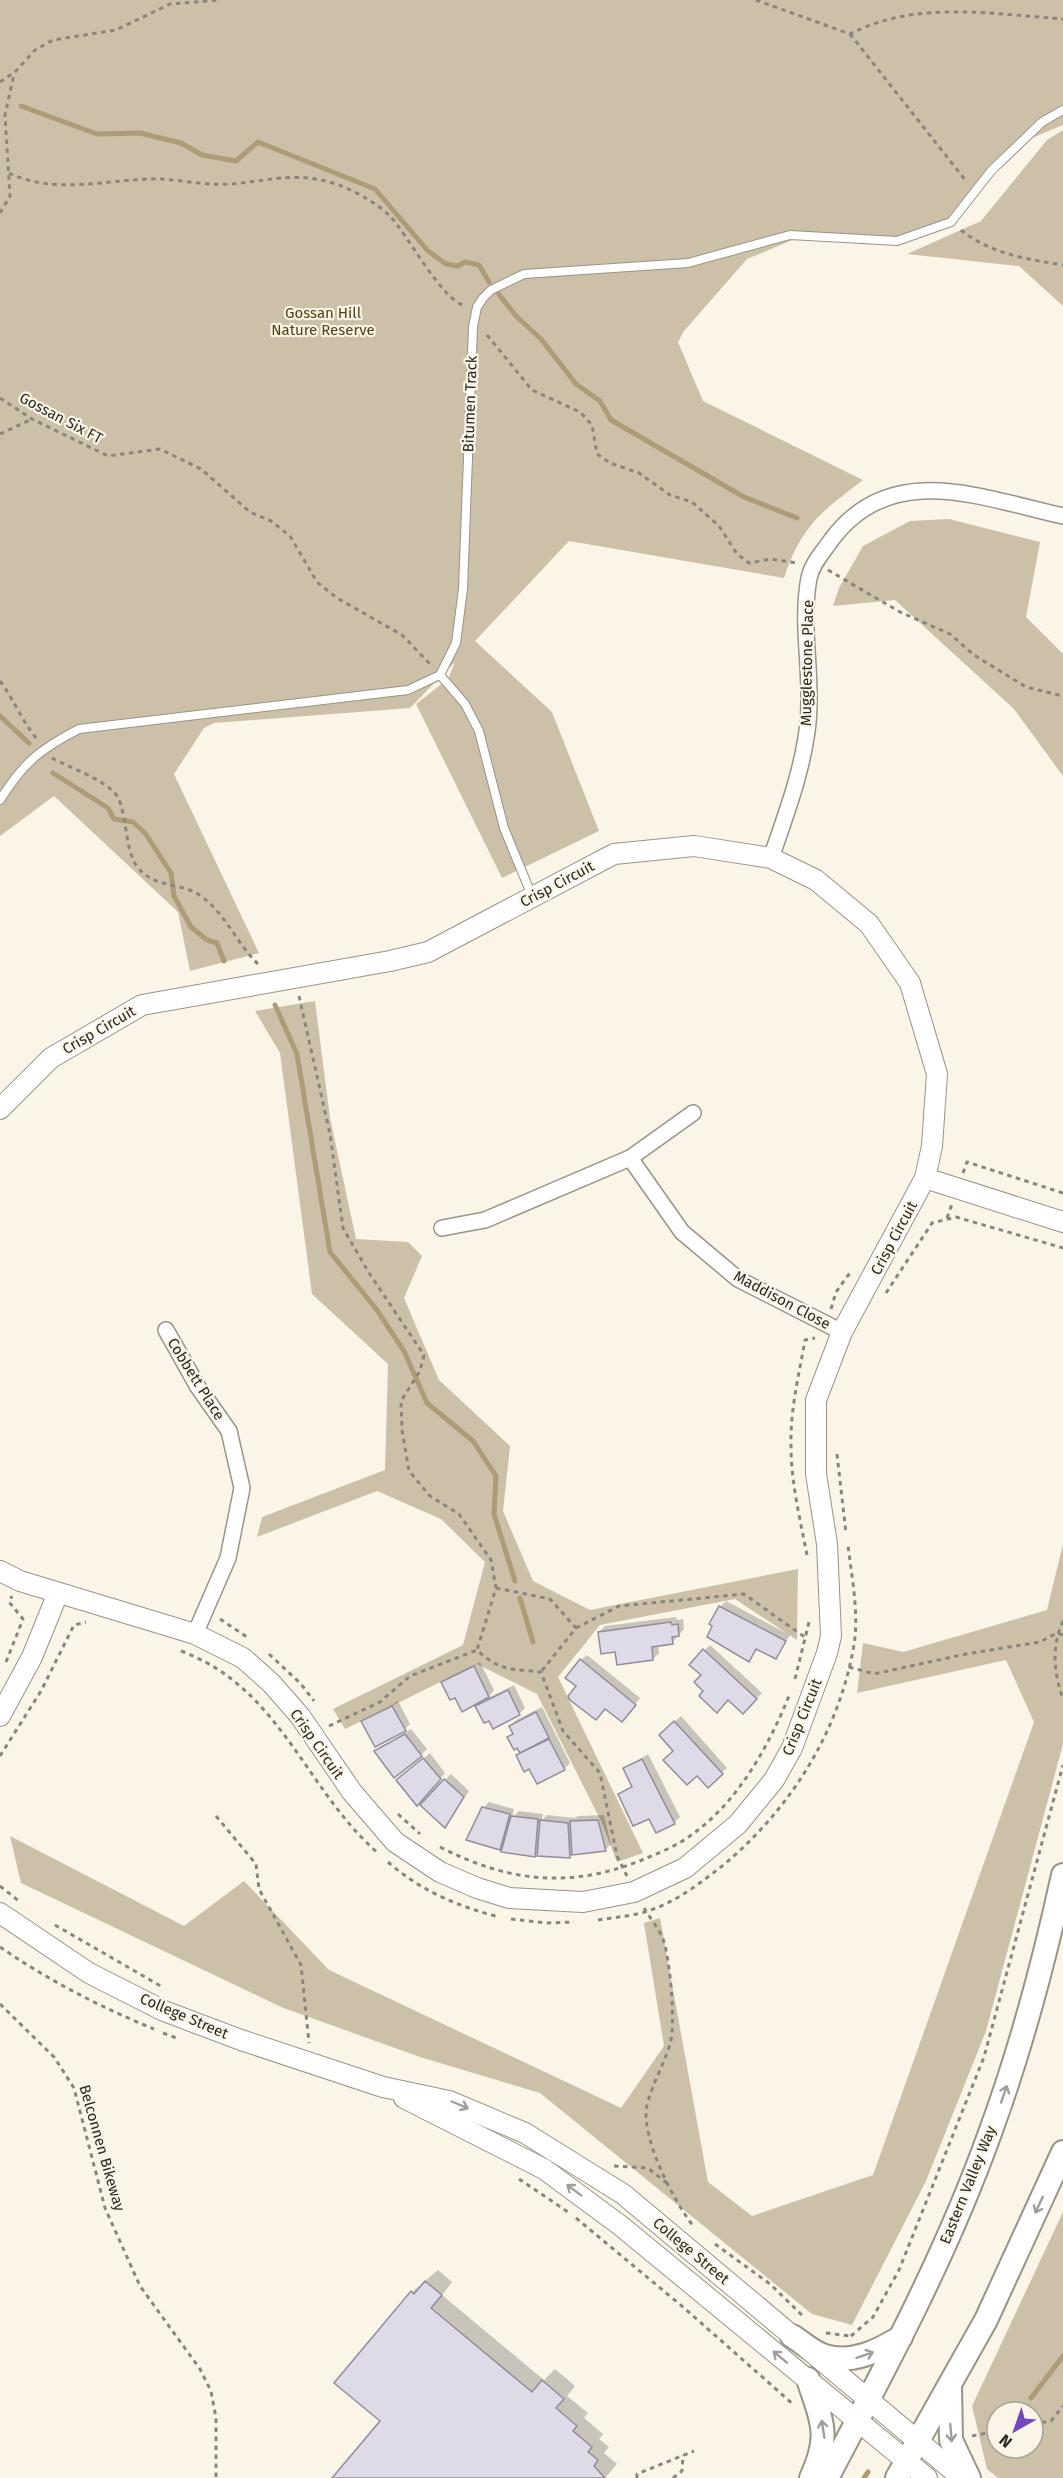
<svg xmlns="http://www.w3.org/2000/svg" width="1063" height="2478" viewBox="0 0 1063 2478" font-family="'Fira Sans',sans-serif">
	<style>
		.green { fill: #ccc1a8; fill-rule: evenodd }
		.shadow { fill: #0003 }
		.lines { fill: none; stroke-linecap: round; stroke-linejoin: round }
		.stream { stroke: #ad9c78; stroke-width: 5 }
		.building { fill: #dedae8; stroke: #918d9a; stroke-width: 1.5 }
		.service-casing { stroke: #999488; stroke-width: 10 }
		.minor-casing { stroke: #999488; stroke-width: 18 }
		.tertiary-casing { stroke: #999488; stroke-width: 22 }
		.secondary-casing { stroke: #999488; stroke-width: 26 }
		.path { stroke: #8a867e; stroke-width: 3; stroke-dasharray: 4.5 4.5; stroke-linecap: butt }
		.service { stroke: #fff; stroke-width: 8 }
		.minor { stroke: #fff; stroke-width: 15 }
		.tertiary { stroke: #fff; stroke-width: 20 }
		.secondary { stroke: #fff; stroke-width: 22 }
		.oneway { stroke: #a09f9c }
		.labels { text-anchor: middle; stroke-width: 4.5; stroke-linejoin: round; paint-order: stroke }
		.park-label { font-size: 15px; fill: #544113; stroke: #fbf5e8 }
		.street-label { font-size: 15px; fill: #2b2924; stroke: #fbf5e8 }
	</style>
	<rect width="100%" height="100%" fill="#fbf5e8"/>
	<g class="green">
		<path d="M0,0H1063V125L1020,143L951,222L897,241L802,236L747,259L684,331L678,342L703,401L863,480C820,513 802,525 784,578L569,541L475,641L552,712L599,831L502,878L416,704L448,679L455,662L410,708L214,723L204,728L174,774L259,953L190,971L178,912L54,796L0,836Z"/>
		<path d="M1063,130V306L1019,266L907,254L981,221L1047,140Z"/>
		<path d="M949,519L1040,542L1026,617L1063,654V776L1014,709L895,600L833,606L839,588L863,546L910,521Z"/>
		<path d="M315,1001L330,1118L356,1239L408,1242L422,1256L404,1298L439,1380L510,1446L503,1511L533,1581L590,1610L798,1569L797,1640L735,1599L600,1625L558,1677L643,1853L617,1862L601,1821L537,1694L477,1664L345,1729L333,1709L463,1645L485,1562L441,1519L377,1491L257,1537L262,1517L385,1470L388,1364L312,1294L280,1053L255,1011Z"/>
		<path d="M1063,1544V1744L986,2031L926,2181L852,2325L812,2314L540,2093L420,2057L281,2007L21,1883L10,1836L184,1926L244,1881L329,1970L621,2108L664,2046L644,1923L660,1918L708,2182L752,2216L873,2175L1034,1722L1006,1660L857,1693L863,1643L903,1652L1047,1610Z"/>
		<path d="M1063,2212V2478H998L987,2469L972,2406ZM997,2412H1033V2448H997Z"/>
	</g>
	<g class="shadow">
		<path d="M726,1601L790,1635L776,1657L758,1648L749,1660L720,1607Z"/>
		<path d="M676,1617L677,1620L683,1619L684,1629L672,1643L658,1644L659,1653L653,1659L617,1651L599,1632L605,1626Z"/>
		<path d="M710,1645L762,1693L743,1712L729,1699L706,1691L703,1675L691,1664Z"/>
		<path d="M587,1655L640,1698L627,1715L578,1686L581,1660Z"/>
		<path d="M480,1662L494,1690L488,1698L514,1685L525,1708L519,1714L485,1721L476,1704L456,1696L443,1683L449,1677Z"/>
		<path d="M398,1701L410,1724L404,1730L363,1722Z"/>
		<path d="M542,1707L570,1763L564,1769L530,1767L518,1756L521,1752L509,1738L514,1733L510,1726L516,1720Z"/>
		<path d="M681,1716L727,1768L708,1785L661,1735Z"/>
		<path d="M411,1729L427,1749L421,1755L376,1751Z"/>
		<path d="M430,1753L445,1773L423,1798L404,1774Z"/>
		<path d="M648,1754L680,1817L674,1823L649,1817L619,1795L633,1785L625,1769Z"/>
		<path d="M451,1774L469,1791L445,1826V1780Z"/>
		<path d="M489,1802L514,1809L512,1818L519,1811L543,1814L542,1820L547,1815L575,1818L578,1816L604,1815L611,1844L605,1850L573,1853L570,1857L539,1851L534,1855L505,1843L499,1849L483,1808Z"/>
		<path d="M438,2270L452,2282L442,2295L544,2380L555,2369L575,2386L567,2396L588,2413L584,2418L603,2434L599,2439L609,2447L604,2453L617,2464L605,2478H334L382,2421L412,2292Z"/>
	</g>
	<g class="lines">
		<g class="stream">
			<path d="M21,106L97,134L140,133L181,143L202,155L236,161L258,142L375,189L428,251L446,264L458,266L465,262L479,265L489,282"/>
			<path d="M498,293L516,316L541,339L576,384L600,401L611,420L744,497L797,518"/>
			<path d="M0,716L29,743"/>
			<path d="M53,773L108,808L114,819L133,822L145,833L171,873L174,896L191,927L207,940L217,943L224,961"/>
			<path d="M275,1005L297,1054L330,1252L377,1310L404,1351L427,1403L473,1441L496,1476L494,1514L515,1581"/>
			<path d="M520,1598L533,1642"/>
			<path d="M1031,2398L1063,2356"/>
			<path d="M864,2478L868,2472"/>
		</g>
	</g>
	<g class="building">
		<path d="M719,1606L786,1641L776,1659L756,1649L749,1662L707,1637L712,1626L709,1624Z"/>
		<path d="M671,1622L672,1625L678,1624L679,1636L672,1637L673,1644L652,1647L653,1660L617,1665L615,1652L601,1654L598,1632Z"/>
		<path d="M703,1649L757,1699L743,1714L728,1700L717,1713L699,1696L703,1691L694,1682L701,1675L689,1665Z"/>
		<path d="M580,1659L636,1705L622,1722L605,1709L596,1720L570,1700L568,1696L576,1686L565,1678Z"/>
		<path d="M474,1666L489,1697L462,1712L455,1698L450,1700L441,1682Z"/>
		<path d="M508,1690L520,1715L493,1729L489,1721L484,1723L475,1706Z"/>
		<path d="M392,1706L406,1731L375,1747L361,1721Z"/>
		<path d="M536,1712L549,1738L520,1753L517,1748L514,1750L507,1737L513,1734L509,1726Z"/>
		<path d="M674,1721L723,1774L708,1788L697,1776L687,1785L663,1760L673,1751L659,1735Z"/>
		<path d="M405,1734L422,1756L394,1778L374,1751Z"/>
		<path d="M549,1739L565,1770L537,1784L529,1769L524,1772L516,1755Z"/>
		<path d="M423,1758L441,1779L417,1806L396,1780Z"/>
		<path d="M642,1759L675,1824L656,1833L649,1819L633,1826L618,1794L632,1787L623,1768Z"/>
		<path d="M444,1779L464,1797L445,1828L420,1805Z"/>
		<path d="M482,1807L510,1814L500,1850L466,1840Z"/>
		<path d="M511,1816L538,1819L535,1857L501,1852Z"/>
		<path d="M540,1820L568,1823L570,1858L537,1856Z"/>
		<path d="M598,1820L606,1851L572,1855L570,1821Z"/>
		<path d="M425,2281L442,2295L431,2308L532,2392L542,2380L564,2399L556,2408L577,2426L573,2431L592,2447L588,2452L598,2460L594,2466L605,2478H332L380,2421L334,2383L411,2291L414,2294Z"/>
	</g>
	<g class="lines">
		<g class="service-casing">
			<g id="service">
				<path d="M440,675L465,704L479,731L504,828L532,896"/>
				<path d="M0,800C24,762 39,750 79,729L408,690L440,675L456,643L463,589L473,327L477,307L483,298L491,290L524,274L688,263L790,235L897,241L951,222L991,171L1042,122L1063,110"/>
			</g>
		</g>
		<g class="minor-casing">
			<g id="minor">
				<path d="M771,858C786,814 803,770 808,723C813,674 800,626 809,578C812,563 824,551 832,539C892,459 984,499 1063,516"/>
				<path d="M630,1158L682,1232L738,1279L842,1332"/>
				<path d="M442,1228L485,1220L630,1158L693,1113"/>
				<path d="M166,1330L198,1387L229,1431L242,1488L228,1558L195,1634"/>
			</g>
		</g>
		<g class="tertiary-casing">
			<g id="tertiary">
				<path d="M0,1109L51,1058L142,1005L390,961L428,952L614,854L694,846L771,858L816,880L869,924L910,983L937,1074L932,1146L925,1178L842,1332L816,1400V1474L827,1544L831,1636L827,1653L792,1748L774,1780L738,1824L685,1868L634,1892L583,1902L509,1898L477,1888L440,1872L395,1842L352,1792L300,1716L271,1683L243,1658L195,1634L20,1581L0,1571"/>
				<path d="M925,1178L1063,1222"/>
				<path d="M0,1716L32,1657L58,1593"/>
				<path d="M0,1913L89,1973L164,2011L241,2040L383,2087L449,2101L525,2133L623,2194L962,2478"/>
				<path d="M404,2098L544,2169L621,2226L927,2478"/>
			</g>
		</g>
		<g class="secondary-casing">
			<g id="secondary">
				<path d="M792,2336C802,2342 814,2353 825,2356C853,2364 878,2351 901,2337"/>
				<path d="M808,2379C822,2422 831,2435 811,2478"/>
				<path d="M950,2386L951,2440L969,2478"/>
				<path d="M827,2478C887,2365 947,2253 990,2133C1021,2049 1044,1962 1063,1875"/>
				<path d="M897,2478L986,2320L1063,2152"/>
			</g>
		</g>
		<g class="path">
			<path d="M756,0L850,34C916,0 991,14 1063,19"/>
			<path d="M850,34L966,181"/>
			<path d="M0,82L15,72L35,50L53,40L116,30L170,4L221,0"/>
			<path d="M9,173C53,194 101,181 148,179C175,178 203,186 230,184C261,182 289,173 321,180C343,184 373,200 389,215C407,233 442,301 464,305"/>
			<path d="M0,213L10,196L5,115L14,74"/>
			<path d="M961,230C991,254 1026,259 1063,265"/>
			<path d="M487,335L532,390L580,412L592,425L597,454L610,463L639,473L670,495L692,502L719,526L737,554L749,563L771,559L797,563"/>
			<path d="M0,398L32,419L108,456L160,449L201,469L250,512L271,521L290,536L317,582L337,598L402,635L431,665"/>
			<path d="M0,434L32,419"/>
			<path d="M828,570L900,612L950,634L974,655L1026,687L1063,696"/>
			<path d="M0,681C14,700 22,721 37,739"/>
			<path d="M52,758C69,767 99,778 113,791C128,805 123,845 136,865C154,890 180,881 201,896C227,915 237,945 260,966"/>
			<path d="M299,996L330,1134L343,1228L369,1273L424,1355L420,1371L401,1401L402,1430L409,1471L430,1496L459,1514L491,1560L496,1588L477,1650C499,1671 512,1669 541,1672L563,1731L600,1773L617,1856L627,1876"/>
			<path d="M963,1173L967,1162L1063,1193"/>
			<path d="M947,1218L952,1204"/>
			<path d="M886,1293L932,1223L956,1217L1063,1248"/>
			<path d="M831,1309L836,1292L852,1270"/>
			<path d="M837,1454L846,1533"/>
			<path d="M807,1555C800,1519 791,1482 791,1446C790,1410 799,1375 805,1340L815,1338"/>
			<path d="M496,1588L550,1599L576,1628L541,1672"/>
			<path d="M220,1619L247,1637"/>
			<path d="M1063,1621C1051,1647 1054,1673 1063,1699"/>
			<path d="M576,1628L619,1606L744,1594L806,1638"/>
			<path d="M181,1651C281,1688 305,1790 379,1854"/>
			<path d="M269,1654L301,1684L314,1701"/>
			<path d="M6,1662L23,1619L9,1602L12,1596"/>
			<path d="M849,1667L874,1674L966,1654L1040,1642L1057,1633L1063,1635"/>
			<path d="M795,1679L810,1618"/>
			<path d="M329,1726L380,1702L410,1676L477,1650"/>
			<path d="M0,1756L41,1691L74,1625L86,1622"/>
			<path d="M398,1814L420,1834"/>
			<path d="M216,1816L256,1864L259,1889L301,1965L309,2043"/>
			<path d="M440,1847C508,1882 570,1889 642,1860C659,1853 679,1845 694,1833C739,1800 768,1747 789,1696"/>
			<path d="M388,1862C421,1891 457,1906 499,1917"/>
			<path d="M0,1886L20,1902"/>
			<path d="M644,1908C650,1918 659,1929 663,1939C670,1957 676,2026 670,2044C664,2065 652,2084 647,2105C640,2137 674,2202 694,2227"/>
			<path d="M511,1919L547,1923L574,1922"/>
			<path d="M598,1920C616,1917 634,1916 651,1910C677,1901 700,1883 721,1867C789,1811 839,1733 854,1645C859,1613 852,1578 848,1546"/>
			<path d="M55,1925L164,1988"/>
			<path d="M0,1947C48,1980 100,2007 154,2029"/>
			<path d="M0,2004L54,2057L74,2088L105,2208L140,2286L200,2369L211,2391L216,2418V2478"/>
			<path d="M163,2033L179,2039"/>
			<path d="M614,2166L648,2168L668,2184"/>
			<path d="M519,2179L571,2214"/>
			<path d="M576,2218L683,2307L794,2405"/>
			<path d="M715,2244L770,2284L805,2318"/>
			<path d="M826,2333L850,2336"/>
			<path d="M851,2336L873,2317L899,2270L984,2057L1063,1765"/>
			<path d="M1033,2424L1051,2421L1063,2406"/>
			<path d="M972,2436L997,2431"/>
			<path d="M637,2478V2474L694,2451"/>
			<path d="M673,2478L682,2471L683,2455"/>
		</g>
		<use href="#service" class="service"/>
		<use href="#minor" class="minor"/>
		<use href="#tertiary" class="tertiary"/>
		<use href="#secondary" class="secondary"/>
	</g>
	<defs><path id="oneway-shaft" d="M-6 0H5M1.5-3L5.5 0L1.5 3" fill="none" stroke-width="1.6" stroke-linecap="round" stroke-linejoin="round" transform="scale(1.5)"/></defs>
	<g class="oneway">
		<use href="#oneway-shaft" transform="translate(1004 2094) rotate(-71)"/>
		<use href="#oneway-shaft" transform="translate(460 2105) rotate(23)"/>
		<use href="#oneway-shaft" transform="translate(574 2190) rotate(-143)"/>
		<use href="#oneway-shaft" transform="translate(1039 2205) rotate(115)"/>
		<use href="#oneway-shaft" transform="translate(865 2355) rotate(-19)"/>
		<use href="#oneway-shaft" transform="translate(780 2357) rotate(-141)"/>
		<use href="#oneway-shaft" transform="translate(823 2429) rotate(-99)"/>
		<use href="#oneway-shaft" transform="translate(951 2433) rotate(85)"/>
	</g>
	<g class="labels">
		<g class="park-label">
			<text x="323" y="318">Gossan Hill<tspan x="323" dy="17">Nature Reserve</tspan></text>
		</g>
		<g class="street-label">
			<text transform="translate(470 404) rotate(-88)" y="5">Bitumen Track</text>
			<text transform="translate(61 418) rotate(28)" y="5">Gossan Six FT</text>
			<text transform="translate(807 663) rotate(-89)" y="5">Mugglestone Place</text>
			<text transform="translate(557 884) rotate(-28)" y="5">Crisp Circuit</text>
			<text transform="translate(99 1030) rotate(-30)" y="5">Crisp Circuit</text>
			<text transform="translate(894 1238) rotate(-62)" y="5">Crisp Circuit</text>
			<text transform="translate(782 1300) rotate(28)" y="5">Maddison Close</text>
			<text transform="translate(196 1379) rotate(58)" y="5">Cobbett Place</text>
			<text transform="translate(802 1717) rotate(-68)" y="5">Crisp Circuit</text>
			<text transform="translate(317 1744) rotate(55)" y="5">Crisp Circuit</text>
			<text transform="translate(184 2016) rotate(23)" y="5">College Street</text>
			<text transform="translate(102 2148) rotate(74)" y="5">Belconnen Bikeway</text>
			<text transform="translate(968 2185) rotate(-68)" y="5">Eastern Valley Way</text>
			<text transform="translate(691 2251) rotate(40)" y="5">College Street</text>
		</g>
	</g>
	<g transform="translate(1015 2430) rotate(220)"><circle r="28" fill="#fbf5e8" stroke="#a8a39a" stroke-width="1.5"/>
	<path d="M0-4.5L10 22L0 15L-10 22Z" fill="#7547bf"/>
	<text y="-9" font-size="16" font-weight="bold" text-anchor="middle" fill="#2b2924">N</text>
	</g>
</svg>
